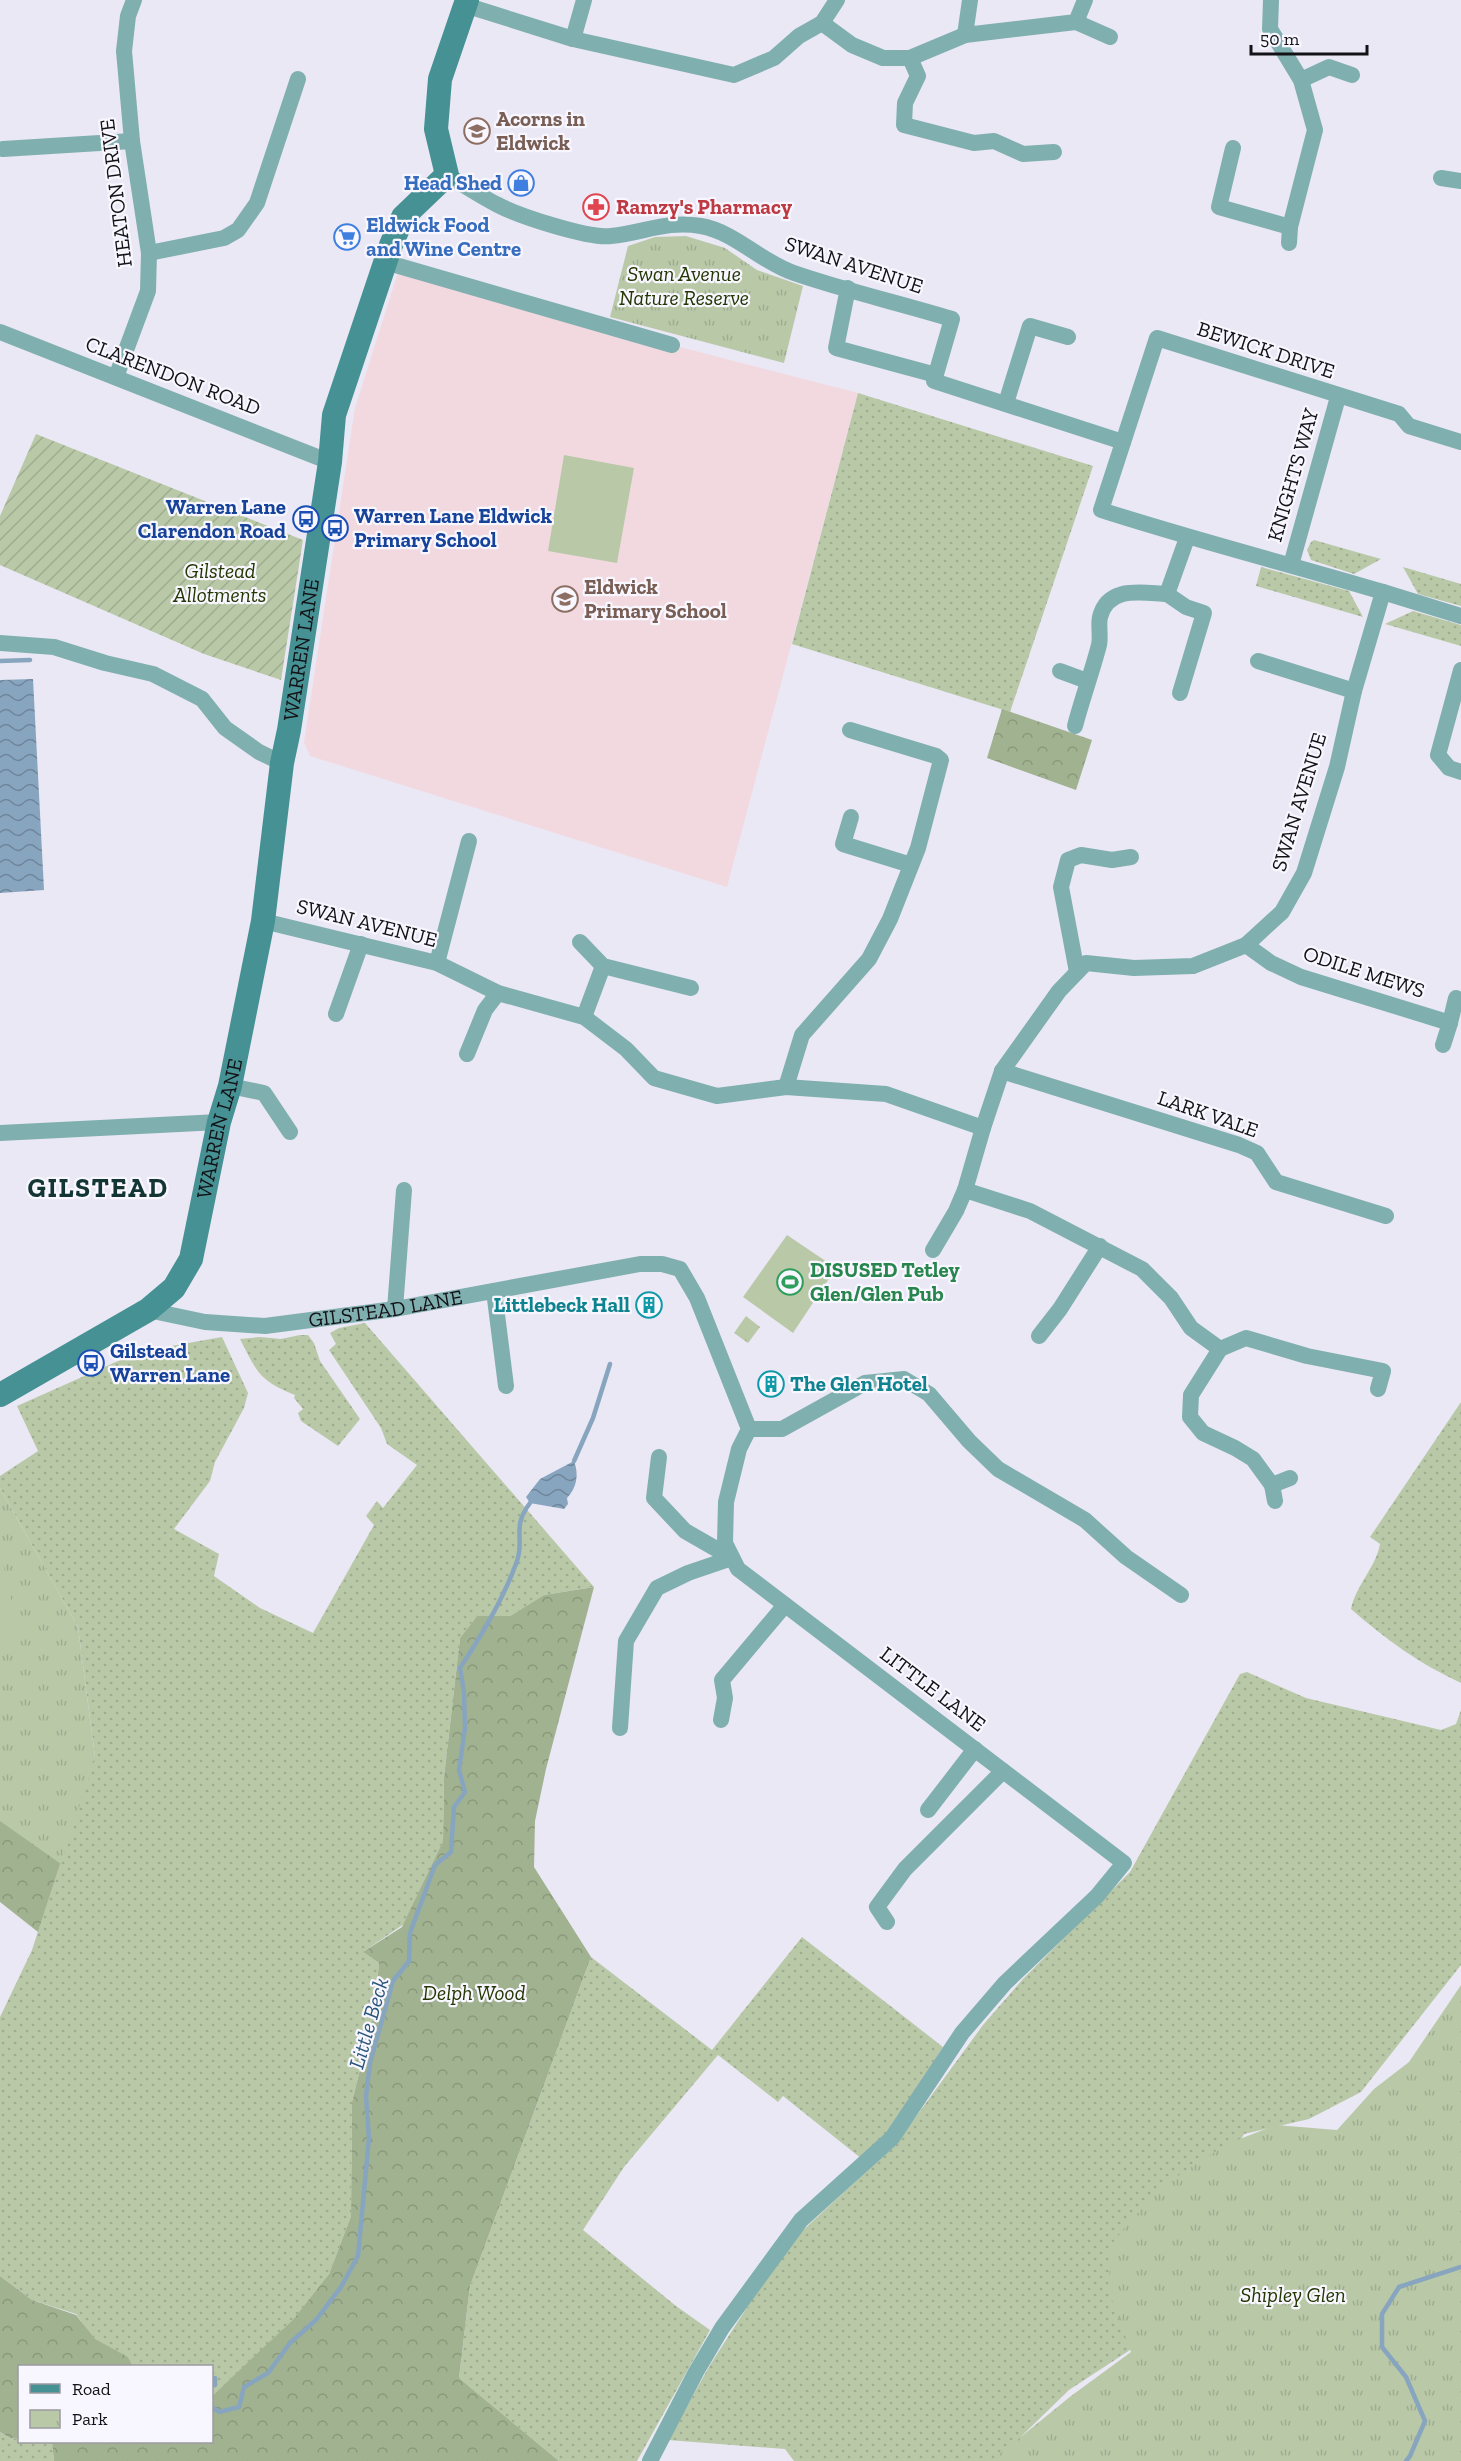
<svg xmlns="http://www.w3.org/2000/svg" width="1461" height="2461" viewBox="0 0 1461 2461" font-family="'Zilla Slab',serif">
	<style>
		.education { fill: #f2d9e0 }
		.grass { fill: url(#grass-dots) }
		.forest { fill: url(#forest-crowns) }
		.park { fill: url(#park-tufts) }
		.garden { fill: url(#garden-furrows) }
		.pitch { fill: #b9c9a8 }
		.water { fill: url(#water-waves) }
		.lines { fill: none; stroke-linecap: round; stroke-linejoin: round }
		.stream { stroke: #88a5bf; stroke-width: 4.5 }
		.street { stroke: #80afb0; stroke-width: 16 }
		.secondary { stroke: #469193; stroke-width: 24 }
		.labels { text-anchor: middle; stroke-width: 4.5; stroke-linejoin: round; paint-order: stroke }
		.education-label { font-size: 21px; font-weight: bold; fill: #785e54; stroke: #f8f6fe; text-anchor: start }
		.shop-label { font-size: 21px; font-weight: bold; fill: #366cbe; stroke: #f8f6fe; text-anchor: end }
		.street-label { font-size: 21px; fill: #131216; stroke: #f8f6fe }
		.health-label { font-size: 21px; font-weight: bold; fill: #be3a42; stroke: #f8f6fe; text-anchor: start }
		.park-label { font-size: 21px; font-style: italic; fill: #233702; stroke: #f8f6fe }
		.transit-label { font-size: 21px; font-weight: bold; fill: #164399; stroke: #f8f6fe; text-anchor: start }
		.leisure-label { font-size: 21px; font-weight: bold; fill: #27864d; stroke: #f8f6fe; text-anchor: start }
		.culture-label { font-size: 21px; font-weight: bold; fill: #0d838f; stroke: #f8f6fe; text-anchor: end }
		.water-label { font-size: 22px; font-style: italic; fill: #29567c; stroke: #f8f6fe }
		.district-label { font-size: 27px; font-weight: bold; letter-spacing: 1.5px; fill: #133635; stroke: #f8f6fe }
	</style>
	<defs>
		<pattern id="grass-dots" width="8" height="8" patternUnits="userSpaceOnUse" patternTransform="scale(1.5)"><rect width="8" height="8" fill="#b9c9a8"/><path d="M2 2h.1M6 6h.1" fill="none" stroke="#9eac90" stroke-width="1.8" stroke-linecap="round"/></pattern>
		<pattern id="forest-crowns" width="20" height="18" patternUnits="userSpaceOnUse" patternTransform="scale(1.5)"><rect width="20" height="18" fill="#a1b290"/><path d="M2 6a3 3 0 1 1 6 0M12 15a3 3 0 1 1 6 0" fill="none" stroke="#8a987b"/></pattern>
		<pattern id="park-tufts" width="24" height="20" patternUnits="userSpaceOnUse" patternTransform="scale(1.5)"><rect width="24" height="20" fill="#b9c9a8"/><path d="M3 7l-1-3M5 7V3M7 7l1-3M15 17l-1-3M17 17v-4M19 17l1-3" fill="none" stroke="#9eac90"/></pattern>
		<pattern id="garden-furrows" width="10" height="10" patternUnits="userSpaceOnUse" patternTransform="scale(1.5)"><rect width="10" height="10" fill="#b9c9a8"/><path d="M-1 1l2-2M0 10L10 0M9 11l2-2" fill="none" stroke="#9eac90"/></pattern>
		<pattern id="water-waves" width="16" height="10" patternUnits="userSpaceOnUse" patternTransform="scale(1.5)"><rect width="16" height="10" fill="#88a5bf"/><path d="M0 5q4-4 8 0t8 0" fill="none" stroke="#6e859a"/></pattern>
	</defs>
	<rect width="100%" height="100%" fill="#eae8f5"/>
	<path class="education" d="M400,266L672,345L858,393L727,887L310,756L304,742L355,408Z"/>
	<g class="grass">
		<path d="M858,393L1093,466L1010,712L792,644Z"/>
		<path d="M1314,540L1381,559L1354,574L1311,560L1307,550L1311,542Z"/>
		<path d="M1261,567L1349,591L1363,617L1256,586Z"/>
		<path d="M1403,567L1461,584V606L1418,594Z"/>
		<path d="M1413,611L1461,625V646L1385,624Z"/>
		<path d="M365,1323L594,1587L544,1595L510,1616H477L460,1638L444,1777L443,1841L404,1924L363,1952L379,1963L374,2014L352,2102L351,2216L329,2274L293,2322L212,2396V2366H133L128,2357L95,2341L76,2314L32,2300L0,2276V2017L32,1950L95,1757L78,1627L0,1488V1476L38,1451L17,1406L118,1361L160,1348L222,1337L248,1393L244,1408L215,1462L210,1481L174,1529L219,1554L214,1576L260,1608L313,1633L374,1525L366,1516L377,1501L383,1508L417,1465L387,1444L381,1428L329,1350L336,1344L330,1333L339,1328Z"/>
		<path d="M300,1335H308L314,1343L320,1361L360,1419L338,1446L301,1421L298,1413L303,1409L294,1398L295,1395C259,1381 257,1372 240,1339L260,1337L281,1339Z"/>
		<path d="M1461,1402V1683C1420,1664 1385,1639 1351,1609C1356,1585 1376,1567 1380,1544L1370,1537Z"/>
		<path d="M1247,1672L1306,1698L1441,1730L1456,1724L1461,1710V1965L1361,2092L1309,2119L1244,2134L1130,2350L1069,2390L996,2461H794L785,2449L668,2440L710,2365L787,2245L896,2144L983,2025L1023,1979L1130,1872L1240,1674Z"/>
		<path d="M802,1937L943,2047L890,2130L862,2159L783,2096L778,2102L718,2055L624,2167L583,2230L676,2306L710,2330L637,2461H559L459,2378L470,2286L591,1957L712,2050Z"/>
		<path d="M0,2432L10,2438L19,2439L20,2442L52,2443L54,2461H0Z"/>
	</g>
	<g class="forest">
		<path d="M1002,709L1092,740L1076,790L987,758Z"/>
		<path d="M594,1587L546,1769L535,1821L534,1867L591,1957L470,2286L459,2378L559,2461H54L52,2443L42,2442H212V2396L293,2320L329,2274L351,2216L352,2102L374,2014L379,1963L363,1952L402,1927L443,1841L444,1777L460,1638L477,1616H510L544,1595Z"/>
		<path d="M0,1744L95,1757L38,1932L0,1902Z"/>
		<path d="M0,2276L32,2300L76,2315L95,2339L128,2357L133,2366H20L19,2439L10,2438L0,2432Z"/>
	</g>
	<g class="park">
		<path d="M686,236L725,248L757,270L803,286L784,363L610,317L628,246L655,237Z"/>
		<path d="M746,1316L760,1327L748,1343L734,1333Z"/>
		<path d="M0,1488L78,1627L95,1757L61,1864L0,1821Z"/>
		<path d="M1461,1985V2461H991L1071,2396L1131,2352L1108,2289L1112,2243L1159,2188L1227,2144L1276,2125L1337,2130L1374,2089L1409,2062Z"/>
	</g>
	<path class="garden" d="M36,434L303,540L281,680L204,654L0,565V516Z"/>
	<g class="pitch">
		<path d="M564,455L634,468L617,563L548,551Z"/>
		<path d="M787,1235L836,1268L793,1333L743,1297Z"/>
		<path d="M0,1550L22,1648L0,1653Z"/>
	</g>
	<g class="water">
		<path d="M33,679L44,890L0,893V680Z"/>
		<path d="M574,1461C579,1474 577,1488 567,1498L568,1504L564,1509L530,1503L526,1497L540,1479Z"/>
	</g>
	<g class="lines">
		<g class="stream">
			<path d="M0,661L30,660"/>
			<path d="M574,1461L593,1418L610,1364"/>
			<path d="M212,2384L215,2385V2378"/>
			<path d="M212,2407L219,2412L239,2407L244,2387L268,2373L290,2343L316,2320L341,2287L358,2256L369,2138L366,2096L370,2063L393,1981L409,1961L410,1933L435,1865L451,1852L454,1807L465,1792L459,1770L465,1728L464,1692L460,1668C482,1635 504,1598 517,1561C525,1538 511,1528 530,1503"/>
			<path d="M1406,2461L1410,2456L1425,2421L1406,2377L1382,2347V2314L1399,2287L1461,2267"/>
		</g>
		<g class="street">
			<path d="M1271,0L1270,29L1301,80L1315,130L1290,227L1289,243"/>
			<path d="M465,5L573,39L734,75L774,58L799,36L822,23L837,0"/>
			<path d="M1076,22L1110,37"/>
			<path d="M822,23L852,45L883,58H910L965,35L1076,22L1085,0"/>
			<path d="M965,35L970,0"/>
			<path d="M573,39L584,0"/>
			<path d="M910,58L918,76L905,103L904,125L974,143L994,141L1023,154L1054,152"/>
			<path d="M1301,80L1329,67L1352,75"/>
			<path d="M1233,148L1219,207L1290,227"/>
			<path d="M3,149L132,141"/>
			<path d="M447,175C464,185 480,196 498,205C519,216 589,239 611,236C644,233 666,220 701,226C735,232 761,262 794,273C846,291 900,303 952,319L934,381L1123,442"/>
			<path d="M1441,178L1461,181"/>
			<path d="M149,253L224,238L238,230L257,203L298,79"/>
			<path d="M385,262L672,345"/>
			<path d="M848,288L836,348L936,375"/>
			<path d="M0,332L330,462"/>
			<path d="M116,377L148,291L149,253L132,141L124,51L128,16L134,0"/>
			<path d="M1006,403L1030,326L1068,337"/>
			<path d="M1291,565L1338,397"/>
			<path d="M1383,592L1461,616"/>
			<path d="M1167,594L1186,607L1204,613L1180,693"/>
			<path d="M0,643L54,647L105,663L153,674L202,699L225,728L259,752L282,763"/>
			<path d="M1258,661L1354,691"/>
			<path d="M1461,670L1438,755L1449,768L1461,772"/>
			<path d="M1060,671L1087,681"/>
			<path d="M1075,726C1082,699 1092,672 1099,645C1101,636 1098,626 1100,617C1108,585 1142,593 1167,594L1187,538"/>
			<path d="M851,817L843,844L911,865"/>
			<path d="M263,921L437,963L498,993L584,1017L626,1049L654,1078L717,1096L786,1087L886,1094L983,1128L1002,1071L1059,991L1086,963L1134,968L1193,966L1246,945L1282,912L1304,873L1337,767L1354,691L1383,592C1289,564 1194,540 1101,510L1157,338L1399,414L1409,426L1461,442"/>
			<path d="M580,942L603,966L691,988"/>
			<path d="M1246,945L1271,963L1301,977L1450,1023L1456,998"/>
			<path d="M437,963L469,841"/>
			<path d="M1077,972L1061,887L1068,860L1081,855L1112,860L1131,857"/>
			<path d="M336,1014L361,944"/>
			<path d="M584,1017L603,966"/>
			<path d="M1443,1045L1450,1023"/>
			<path d="M467,1054L485,1010L498,993"/>
			<path d="M1002,1071L1239,1145L1257,1153L1276,1182L1386,1216"/>
			<path d="M230,1086L264,1093L290,1132"/>
			<path d="M786,1087L802,1035L869,959L890,919L918,848L941,760L936,756L850,730"/>
			<path d="M0,1133L219,1122"/>
			<path d="M965,1190L983,1128"/>
			<path d="M933,1250L956,1211L965,1190L1030,1211L1142,1269L1171,1298L1191,1328L1220,1349L1246,1338L1307,1356L1383,1371L1378,1389"/>
			<path d="M494,1291L506,1386"/>
			<path d="M395,1309L404,1190"/>
			<path id="s1" d="M148,1310L205,1322L265,1326L395,1309L640,1264H662L680,1269L697,1298L749,1429L739,1449L726,1502L725,1543L738,1569L1124,1863L1097,1896L1005,1983L962,2033L892,2138L801,2220L722,2328L696,2372L650,2461"/>
			<path d="M1039,1336L1060,1309L1100,1246"/>
			<path d="M1220,1349L1191,1395L1190,1417L1203,1433L1235,1448L1253,1459L1272,1485L1290,1478"/>
			<path d="M749,1429H782L865,1383L904,1379L929,1394L969,1441L998,1469L1085,1520L1126,1557L1181,1595"/>
			<path d="M659,1457L654,1498L685,1531L732,1558"/>
			<path d="M1272,1485L1275,1501"/>
			<path d="M721,1720L725,1698L722,1680L785,1605"/>
			<path d="M620,1728L626,1641L657,1588L688,1573L732,1558"/>
			<path d="M928,1810L975,1749"/>
			<path d="M887,1922L877,1907L905,1869L1003,1771"/>
		</g>
		<path class="secondary" id="s2" d="M0,1395L148,1310L174,1288L191,1259L219,1122L230,1086L263,921L282,763L289,730L330,462L334,415L391,245L403,217L447,175L436,129L440,79L467,0"/>
	</g>
	<defs>
		<g id="school-ring" transform="scale(1.35)"><circle r="9.5" fill="#f8f6fe" stroke="#8d6e63" stroke-width="1.5"/><path d="M0-5L7-2L0 1L-7-2ZM-4 1L0 2.5L4 1V4Q0 6-4 4Z" fill="#8d6e63"/></g>
		<g id="shop-ring" transform="scale(1.35)"><circle r="9.5" fill="#f8f6fe" stroke="#3f7fe0" stroke-width="1.5"/><path d="M-5-2.5h2.3a2.7 3.5 0 0 1 5.4 0H5L5.5 6h-11ZM-1.5-2.5h3a1.5 2.3 0 0 0-3 0Z" fill="#3f7fe0"/></g>
		<g id="pharmacy-ring" transform="scale(1.35)"><circle r="9.5" fill="#f8f6fe" stroke="#e0444e" stroke-width="1.5"/><path d="M-2-6h4v4h4v4h-4v4h-4v-4h-4v-4h4Z" fill="#e0444e"/></g>
		<g id="supermarket-ring" transform="scale(1.35)"><circle r="9.5" fill="#f8f6fe" stroke="#3f7fe0" stroke-width="1.5"/><path d="M-6-5.5h2.5l.6 2H6L4.5 2H-2.5L-4.4-4H-6ZM-1.5 3.2a1.3 1.3 0 1 0 .1 0ZM3 3.2a1.3 1.3 0 1 0 .1 0Z" fill="#3f7fe0"/></g>
		<g id="bus-ring" transform="scale(1.35)"><circle r="9.5" fill="#f8f6fe" stroke="#1a4fb4" stroke-width="1.5"/><path d="M-5-6H5V4H4V6H2V4H-2V6H-4V4H-5ZM-3.5-4V0h7V-4ZM-3.5 1.2v1.5H-2V1.2ZM2 1.2v1.5H3.5V1.2Z" fill="#1a4fb4"/></g>
		<g id="stadium-ring" transform="scale(1.35)"><circle r="9.5" fill="#f8f6fe" stroke="#2e9e5b" stroke-width="1.5"/><path d="M0-5a6.5 5 0 1 0 0 10a6.5 5 0 1 0 0-10ZM-3.5-1.8h7v3.6h-7Z" fill="#2e9e5b"/></g>
		<g id="building-ring" transform="scale(1.35)"><circle r="9.5" fill="#f8f6fe" stroke="#0f9aa8" stroke-width="1.5"/><path d="M-4-6H4V6H1V3H-1V6H-4ZM-2.5-4.3h1.7v1.8h-1.7ZM.8-4.3h1.7v1.8H.8ZM-2.5-1h1.7V.8h-1.7ZM.8-1h1.7V.8H.8Z" fill="#0f9aa8"/></g>
	</defs>
	<g fill-rule="evenodd">
		<use href="#school-ring" x="477" y="131"/>
		<use href="#shop-ring" x="521" y="183"/>
		<use href="#pharmacy-ring" x="596" y="207"/>
		<use href="#supermarket-ring" x="347" y="237"/>
		<use href="#bus-ring" x="306" y="519"/>
		<use href="#bus-ring" x="335" y="528"/>
		<use href="#school-ring" x="565" y="599"/>
		<use href="#stadium-ring" x="790" y="1282"/>
		<use href="#building-ring" x="649" y="1305"/>
		<use href="#bus-ring" x="91" y="1363"/>
		<use href="#building-ring" x="771" y="1384"/>
	</g>
	<g class="labels">
		<g class="education-label">
			<text x="496" y="126">Acorns in<tspan x="496" dy="24">Eldwick</tspan></text>
			<text x="584" y="594">Eldwick<tspan x="584" dy="24">Primary School</tspan></text>
		</g>
		<g class="shop-label">
			<text x="502" y="190">Head Shed</text>
			<text x="366" y="232" text-anchor="start">Eldwick Food<tspan x="366" dy="24">and Wine Centre</tspan></text>
		</g>
		<g class="street-label">
			<text transform="translate(116 193) rotate(-97)" y="7">HEATON DRIVE</text>
			<text transform="translate(854 265) rotate(18)" y="7">SWAN AVENUE</text>
			<text transform="translate(1266 350) rotate(18)" y="7">BEWICK DRIVE</text>
			<text transform="translate(173 376) rotate(21)" y="7">CLARENDON ROAD</text>
			<text transform="translate(1293 475) rotate(-74)" y="7">KNIGHTS WAY</text>
			<text dy="7" stroke="none"><textPath href="#s2" startOffset="858">WARREN LANE</textPath></text>
			<text transform="translate(1299 802) rotate(-73)" y="7">SWAN AVENUE</text>
			<text transform="translate(367 923) rotate(14)" y="7">SWAN AVENUE</text>
			<text transform="translate(1364 972) rotate(18)" y="7">ODILE MEWS</text>
			<text transform="translate(1208 1114) rotate(19)" y="7">LARK VALE</text>
			<text dy="7" stroke="none"><textPath href="#s2" startOffset="372">WARREN LANE</textPath></text>
			<text dy="7" stroke="none"><textPath href="#s1" startOffset="240">GILSTEAD LANE</textPath></text>
			<text transform="translate(933 1689) rotate(37)" y="7">LITTLE LANE</text>
		</g>
		<g class="health-label">
			<text x="616" y="214">Ramzy's Pharmacy</text>
		</g>
		<g class="park-label">
			<text x="684" y="281">Swan Avenue<tspan x="684" dy="24">Nature Reserve</tspan></text>
			<text x="220" y="578">Gilstead<tspan x="220" dy="24">Allotments</tspan></text>
			<text x="474" y="2000">Delph Wood</text>
			<text x="1293" y="2302">Shipley Glen</text>
		</g>
		<g class="transit-label">
			<text x="286" y="514" text-anchor="end">Warren Lane<tspan x="286" dy="24">Clarendon Road</tspan></text>
			<text x="354" y="523">Warren Lane Eldwick<tspan x="354" dy="24">Primary School</tspan></text>
			<text x="110" y="1358">Gilstead<tspan x="110" dy="24">Warren Lane</tspan></text>
		</g>
		<g class="leisure-label">
			<text x="810" y="1277">DISUSED Tetley<tspan x="810" dy="24">Glen/Glen Pub</tspan></text>
		</g>
		<g class="culture-label">
			<text x="630" y="1312">Littlebeck Hall</text>
			<text x="790" y="1391" text-anchor="start">The Glen Hotel</text>
		</g>
		<g class="water-label">
			<text transform="translate(368 2023) rotate(-74)" y="8">Little Beck</text>
		</g>
		<g class="district-label">
			<text x="98" y="1197">GILSTEAD</text>
		</g>
	</g>
	<rect x="18" y="2365" width="195" height="78" fill="#f8f6fe" stroke="#9c9ba1" stroke-width="1.5"/>
	<rect x="30" y="2384" width="30" height="9" fill="#469193" stroke="#9c9ba1" stroke-width="1.5"/>
	<text x="72" y="2395" font-size="18" fill="#131216">Road</text>
	<rect x="30" y="2410" width="30" height="18" fill="url(#park-tufts)" stroke="#9c9ba1" stroke-width="1.5"/>
	<text x="72" y="2425" font-size="18" fill="#131216">Park</text>
	<path d="M1251 45v9h116v-9" fill="none" stroke="#131216" stroke-width="3"/>
	<text x="1260" y="45" font-size="18" fill="#131216" stroke="#f8f6fe" stroke-width="4.5" paint-order="stroke">50 m</text>
</svg>
